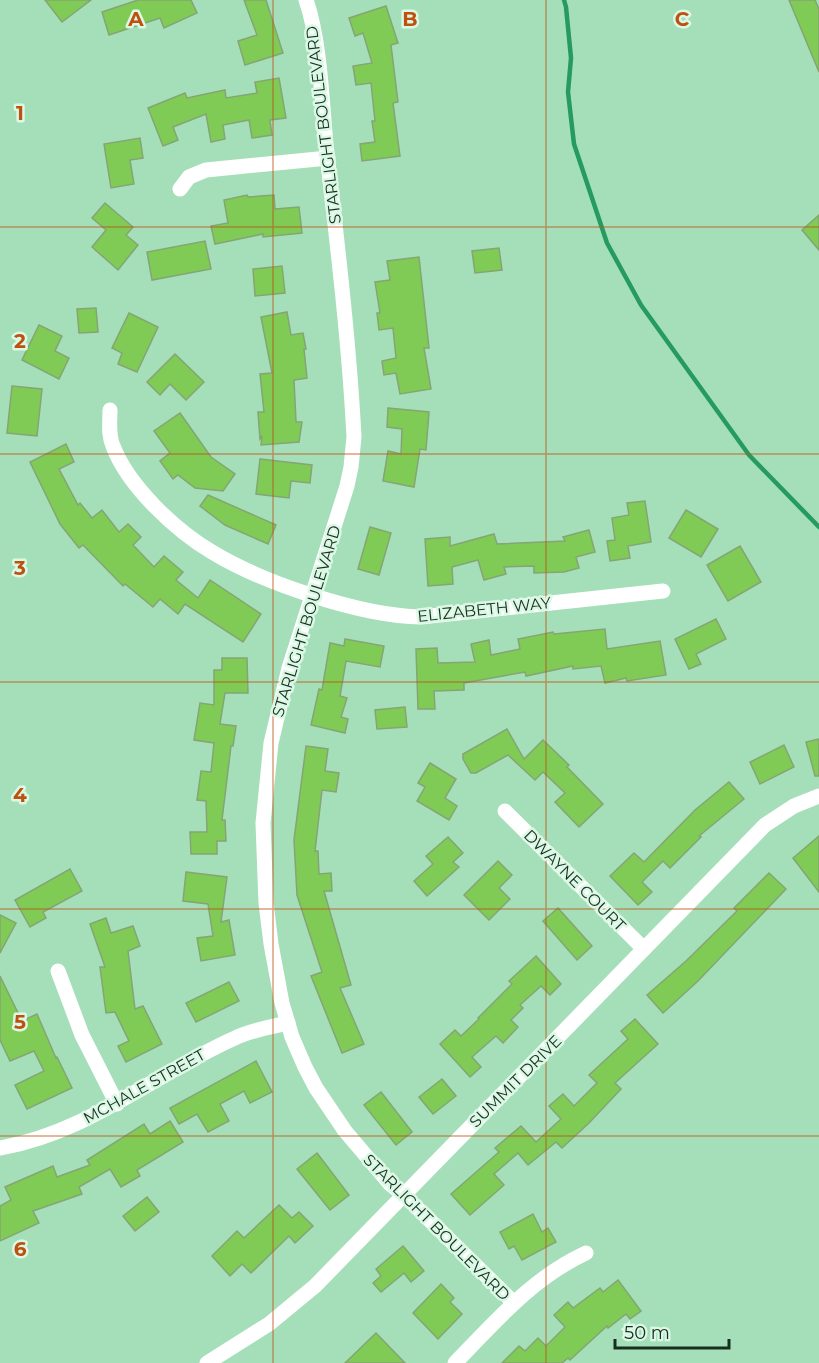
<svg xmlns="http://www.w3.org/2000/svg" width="819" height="1363" viewBox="0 0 819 1363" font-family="Montserrat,sans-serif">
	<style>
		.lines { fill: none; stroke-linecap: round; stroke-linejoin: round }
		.stream { stroke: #269b60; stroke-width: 4.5 }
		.building { fill: #80cb56; stroke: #84a574; stroke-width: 1.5 }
		.minor { stroke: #fff; stroke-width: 15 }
		.grid { fill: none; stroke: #be5010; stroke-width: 1.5; stroke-opacity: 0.55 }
		.labels { text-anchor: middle; stroke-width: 5; stroke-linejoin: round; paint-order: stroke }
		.street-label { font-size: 16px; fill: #172e20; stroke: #dbf8e5 }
		.grid-label { font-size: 20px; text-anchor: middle; font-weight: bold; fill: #be5010; stroke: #dbf8e5; stroke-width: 5; stroke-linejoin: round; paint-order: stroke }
	</style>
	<rect width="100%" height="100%" fill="#a5dfb9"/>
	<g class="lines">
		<path class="stream" d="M564,0L566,7L571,58L568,92L574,144L607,243L641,305L749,455L819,527"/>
	</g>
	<g class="building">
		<path d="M45,0H91L62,22Z"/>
		<path d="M138,0H191L197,13L164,28L160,18L109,35L102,12Z"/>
		<path d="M244,0H266L283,53L245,65L238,41L257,35Z"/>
		<path d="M789,0H815L819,9V72Z"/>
		<path d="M386,6L398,43L391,45L398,102L393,103L400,156L362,161L360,144L375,142L372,121H375L371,83L356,85L353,66L372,63L363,33L355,36L349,18Z"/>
		<path d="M279,78L286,118L270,120L272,135L252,138L249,120L223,125L225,139L211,142L206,114L173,127L178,140L163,146L148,108L185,93L187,98L225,90L226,98L257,93L255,82Z"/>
		<path d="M140,138L143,158L130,160L134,184L111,188L104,144Z"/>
		<path d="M247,195L248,197L274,195L275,209L299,207L302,233L263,237V234L215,244L211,226L228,223L224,200Z"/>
		<path d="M105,203L133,227L126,235L138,245L118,270L92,247L106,230L92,218Z"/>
		<path d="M819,215V250L802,230Z"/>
		<path d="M205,241L211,269L152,280L147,252Z"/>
		<path d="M499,248L502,270L475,273L472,251Z"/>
		<path d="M419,257L429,348H424L431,389L400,394L396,373L384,375L382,361L396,358L393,328L379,330L377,313H380L375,282L390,280L387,261Z"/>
		<path d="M282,266L285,293L255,296L253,269Z"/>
		<path d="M96,308L98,332L79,333L77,309Z"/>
		<path d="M287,312L291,335L303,333L306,349H304L307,378L294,380L296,422H302L299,442L261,445L262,436L260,439L258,412H264L260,374L272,373L261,317Z"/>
		<path d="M129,313L158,327L137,372L118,364L122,353L112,348Z"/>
		<path d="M39,325L62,336L55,351L69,358L59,379L22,360Z"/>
		<path d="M175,354L204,382L186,400L170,384L160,395L147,382Z"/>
		<path d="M12,386L42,389L37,436L7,433Z"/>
		<path d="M388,408L429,412L426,450L420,449L414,487L383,481L388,451L401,454L402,429L387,427Z"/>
		<path d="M180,413L211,457L235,474L223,491L195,488L178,475L173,479L160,461L170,453L154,431Z"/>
		<path d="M66,444L74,462L59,469L78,505L80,503L92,518L102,510L119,532L128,524L141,537L133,545L154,567L164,556L183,572L176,580L198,598L210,580L261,614L243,642L185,604L178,614L160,599L153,607L125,584L123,586L83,545L79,548L60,524L30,462Z"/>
		<path d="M260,459L312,465L310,483L291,481L289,498L256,494Z"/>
		<path d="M208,495L276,525L268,544L225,525L200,506Z"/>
		<path d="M645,501L651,542L628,546L630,558L610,561L607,541L615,540L612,518L629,515L627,503Z"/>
		<path d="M686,510L718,529L701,557L669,538Z"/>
		<path d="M370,527L391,533L379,575L358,569Z"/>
		<path d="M589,530L595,552L576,557L579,568L564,572L534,573V566L504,567L506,574L484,580L478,560L452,567L453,584L428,586L425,539L450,537V546L494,534L497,544L565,541L563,537Z"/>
		<path d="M740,546L761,582L728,601L707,565Z"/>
		<path d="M716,619L726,639L696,654L701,664L689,669L675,639Z"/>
		<path d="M605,629L607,649L660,641L666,675L627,681L626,678L605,683L601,666L573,669V666L526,676L525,672L464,683V690L434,691L435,709H418L416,649L437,648L438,663L475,662L471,644L489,640L491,655L520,649L518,639L553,632L554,634Z"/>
		<path d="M345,639L384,646L380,667L346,661L340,696L347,698L341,717L348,719L345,733L311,725L319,689L322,690L330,643L344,646Z"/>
		<path d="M222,658H247L248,693H225L220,724L236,726L233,746H231L222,820H225L226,841H217V854H191L190,832H207L206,801L197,800L201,771L211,772L214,743L194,740L200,703L214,705V670H222Z"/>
		<path d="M405,707L407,727L377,729L375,710Z"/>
		<path d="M507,729L524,759L543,740L569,765L567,767L603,804L579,827L555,802L565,793L543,772L535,780L508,755L476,773H471L463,759V754Z"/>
		<path d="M819,739V776H815L806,742Z"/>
		<path d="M784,745L794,767L760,784L750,762Z"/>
		<path d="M306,746L328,749L325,771L339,773L336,792L322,790L315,851H318L319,874L331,873L332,891H324L351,985L340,988L364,1044L342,1053L311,976L322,972L297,895L294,840Z"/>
		<path d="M430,763L456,779L445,798L457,806L449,820L417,801L425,787L418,783Z"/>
		<path d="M729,782L744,799L699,836L701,837L670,868L663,861L642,882L652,892L638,905L610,876L634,853L644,862L695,810Z"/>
		<path d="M819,836V892L793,858Z"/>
		<path d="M448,837L463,853L453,862L459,867L427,896L414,881L433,864L426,856Z"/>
		<path d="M498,861L512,875L499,888L510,899L489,920L464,895Z"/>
		<path d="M70,869L82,891L43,912L46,918L30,927L15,900Z"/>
		<path d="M186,872L227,877L221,922L229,920L235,955L201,961L197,938L213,936L208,904L183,901Z"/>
		<path d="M769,873L786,889L698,981L663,1013L647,995L686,961L737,911L734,908Z"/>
		<path d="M558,908L592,946L577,960L543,921Z"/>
		<path d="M0,915L16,923L0,953Z"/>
		<path d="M106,918L111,933L133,926L140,946L128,951L135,1009L143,1006L162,1044L126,1062L118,1046L129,1041L115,1012L106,1013L100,967H105L90,924Z"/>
		<path d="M536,956L561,984L550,995L541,986L520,1005L523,1008L511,1020L518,1027L503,1043L496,1036L472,1057L481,1067L470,1077L440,1044L455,1030L461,1036L479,1019L478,1018L512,984L509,981Z"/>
		<path d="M0,976L22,1021L37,1014L56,1058L57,1057L72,1088L27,1109L15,1085L44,1071L34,1051L10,1061L0,1040Z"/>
		<path d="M229,982L239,1001L196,1022L186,1003Z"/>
		<path d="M635,1019L658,1044L615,1083L621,1089L589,1123L562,1148L556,1142L528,1165L518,1153L494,1174L504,1185L470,1215L451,1194L499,1152L495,1148L521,1126L536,1142L561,1119L549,1106L563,1094L574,1106L597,1083L589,1075L628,1039L621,1031Z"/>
		<path d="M256,1061L272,1092L250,1103L244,1091L220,1104L229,1121L208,1132L197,1114L179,1124L170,1108Z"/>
		<path d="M442,1079L456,1096L433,1114L419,1097Z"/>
		<path d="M381,1092L412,1132L396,1145L364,1105Z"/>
		<path d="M170,1121L183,1142L137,1170L140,1176L121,1187L110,1169L79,1187L82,1194L33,1211L39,1223L0,1241V1206L11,1200L5,1187L53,1166L57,1177L90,1165L87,1160L144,1124L150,1134Z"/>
		<path d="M317,1153L349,1195L330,1210L297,1169Z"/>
		<path d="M147,1197L159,1212L135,1231L123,1216Z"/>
		<path d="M279,1205L292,1218L299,1212L313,1226L295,1243L289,1236L251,1273L242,1264L230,1276L212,1256L237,1231L244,1238Z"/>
		<path d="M533,1214L542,1232L548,1228L556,1242L522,1260L514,1246L509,1249L500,1232Z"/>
		<path d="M403,1246L424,1271L411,1282L404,1273L381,1292L373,1283L381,1276L376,1269Z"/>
		<path d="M618,1280L641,1311L630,1319L626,1314L608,1328L607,1326L570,1360L568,1358L562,1363H502L519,1346L525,1351L538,1338L546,1346L565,1327L554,1315L568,1302L573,1308L600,1288L603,1292Z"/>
		<path d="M441,1284L454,1298L450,1302L462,1314L438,1339L413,1313Z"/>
		<path d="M376,1333L405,1363H345Z"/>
	</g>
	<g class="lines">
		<g class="minor">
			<path d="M306,0C320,40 322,101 326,145C337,242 349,340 354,437L351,467L347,486L289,668L271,743L263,823L266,903L271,944L282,1003L292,1037L305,1067L316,1088L345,1131L390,1184L403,1194L514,1303"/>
			<path d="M180,189L189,177L206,170L328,158"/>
			<path d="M110,410C110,422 108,435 113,446C128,486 176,531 212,552C263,583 361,616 421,617L663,591"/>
			<path d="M505,811L644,949"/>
			<path d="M58,971L82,1035L117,1104"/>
			<path d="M0,1148C88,1133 156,1073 235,1038C252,1030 270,1027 288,1023"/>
			<path d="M207,1363L269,1324L315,1286L765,825L794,806L819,796"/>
			<path d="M455,1363C496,1321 532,1278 586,1253"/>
		</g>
	</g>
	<path class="grid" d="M273,0V1363M546,0V1363M0,227H819M0,454H819M0,682H819M0,909H819M0,1136H819"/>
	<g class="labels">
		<g class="street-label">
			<text transform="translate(323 125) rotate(-97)" y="6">STARLIGHT BOULEVARD</text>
			<text transform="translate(484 609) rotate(-6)" y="6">ELIZABETH WAY</text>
			<text transform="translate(306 621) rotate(-73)" y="6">STARLIGHT BOULEVARD</text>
			<text transform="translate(575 880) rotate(45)" y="6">DWAYNE COURT</text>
			<text transform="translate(515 1081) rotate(-45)" y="6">SUMMIT DRIVE</text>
			<text transform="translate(144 1086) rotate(-29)" y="6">MCHALE STREET</text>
			<text transform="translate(437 1227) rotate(45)" y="6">STARLIGHT BOULEVARD</text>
		</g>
	</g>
	<g class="grid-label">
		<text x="136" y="26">A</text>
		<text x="410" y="26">B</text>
		<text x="682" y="26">C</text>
		<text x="20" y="120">1</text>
		<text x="20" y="348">2</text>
		<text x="20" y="575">3</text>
		<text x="20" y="802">4</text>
		<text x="20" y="1029">5</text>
		<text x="20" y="1256">6</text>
	</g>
	<path d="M615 1339v9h114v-9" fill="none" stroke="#172e20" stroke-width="3"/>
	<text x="624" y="1339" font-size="18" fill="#172e20" stroke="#dbf8e5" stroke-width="4.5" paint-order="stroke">50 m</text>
</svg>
